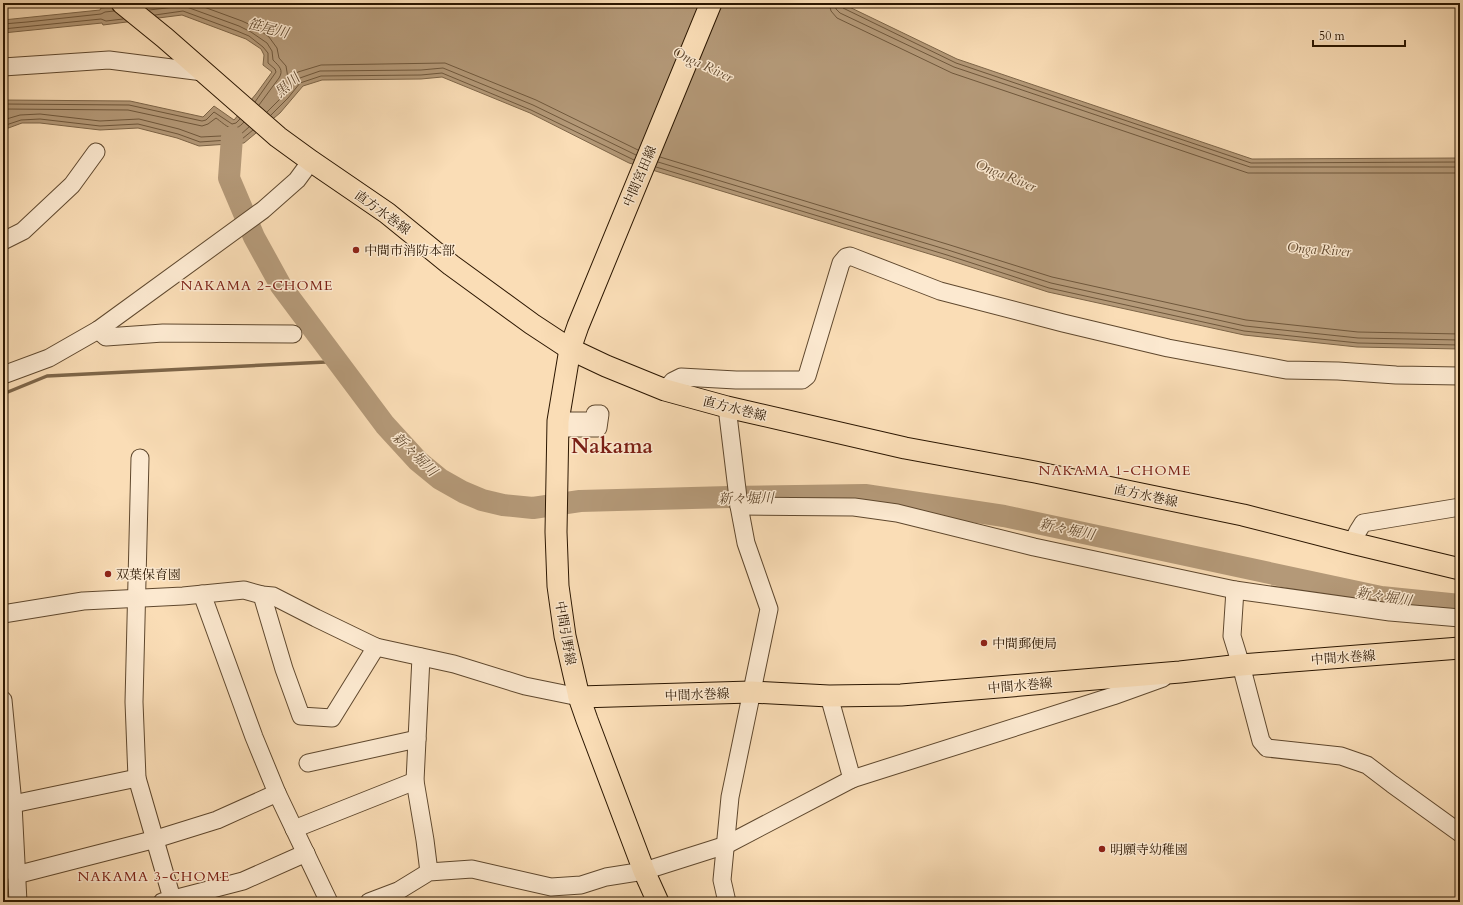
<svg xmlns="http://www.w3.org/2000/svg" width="1463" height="905" viewBox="0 0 1463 905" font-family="Cardo,'Noto Serif JP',serif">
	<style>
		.water { fill: #b49978; stroke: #7d6548 }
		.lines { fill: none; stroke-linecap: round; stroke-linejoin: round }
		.shore { stroke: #70583c; stroke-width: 1 }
		.stream { stroke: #7d6548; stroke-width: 3.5 }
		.river { stroke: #b49978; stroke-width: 22 }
		.minor-casing { stroke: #5f482e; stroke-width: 19 }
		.major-casing { stroke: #2b1600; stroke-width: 23 }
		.minor { stroke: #fce9d0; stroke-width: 17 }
		.major { stroke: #faddb6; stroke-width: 21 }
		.poi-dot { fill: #8f2418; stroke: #fce9d0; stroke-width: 1.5 }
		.labels { text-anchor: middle; stroke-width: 3; stroke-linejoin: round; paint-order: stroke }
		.street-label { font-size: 13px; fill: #2b1600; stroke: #fce9d0 }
		.poi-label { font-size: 13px; fill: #2b1600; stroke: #fce9d0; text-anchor: start }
		.water-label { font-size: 14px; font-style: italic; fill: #624a30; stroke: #fce9d0 }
		.neighbourhood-label { font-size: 14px; letter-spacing: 1px; fill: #7a1f14; stroke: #fce9d0 }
		.town-label { font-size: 21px; font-weight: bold; fill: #7a1f14; stroke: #fce9d0 }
	</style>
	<rect width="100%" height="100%" fill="#faddb6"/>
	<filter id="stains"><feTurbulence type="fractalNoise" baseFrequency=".005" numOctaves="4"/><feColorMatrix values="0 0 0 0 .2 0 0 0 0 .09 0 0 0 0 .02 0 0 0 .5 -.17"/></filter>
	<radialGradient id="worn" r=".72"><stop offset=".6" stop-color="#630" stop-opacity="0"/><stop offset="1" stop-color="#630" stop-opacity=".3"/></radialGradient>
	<path class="water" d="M143,3H841L957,59L1252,159L1460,158V349L1357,347L1244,335L1048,292L946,259L629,163L530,113L442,77L421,79L322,80L303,86L280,113L244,143L199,146L177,138L138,128L100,130L40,123H22L3,130V100L130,101L203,117L214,106L234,120L256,94L272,72L263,65L264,55L261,49L246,39L182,15L103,25L102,23L3,33V20L100,10L101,8Z"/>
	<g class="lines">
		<g class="shore">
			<path d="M193,3L242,21L255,27L269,37L277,48L279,58L286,66L288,78L298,72L321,65L445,63L536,100L638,150"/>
			<path d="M829,3L831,11L837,18L952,73L1248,173H1460"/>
			<path d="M835,3L836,9L840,13L954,67L1250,167H1460"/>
			<path d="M840,3L843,8L956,63L1251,163L1460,162"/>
			<path d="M149,10L184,6L239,26L251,32L267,43L272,51L273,60C279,66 284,70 279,78L259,105"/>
			<path d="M155,15L183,11L237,31L249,36L263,47L268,53V63L275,69L276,72L255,102"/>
			<path d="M3,24L27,22L101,14L105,12L114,11"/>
			<path d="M3,29L101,19L106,21L123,19"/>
			<path d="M3,104L129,105L202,121L206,120L214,112L232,124L236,123L240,119"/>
			<path d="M3,109L128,110L202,126L208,124L216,118C226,125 233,135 244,122"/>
			<path d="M267,112L284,95L297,79L320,71L421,70L443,68L533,105L636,155"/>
			<path d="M271,115L288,98L300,83L321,76L421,75L442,73L531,110L634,160"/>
			<path d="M3,120L20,115L40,114L100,121L139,119L179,129L201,137L240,135L249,127"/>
			<path d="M3,126L21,120L40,119L100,126L138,124L178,134L200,142L242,139L253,130"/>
			<path d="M660,157L950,245L1052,277L1246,320L1358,332L1460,334"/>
			<path d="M658,162L948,250L1051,283L1245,326L1358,338L1460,340"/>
			<path d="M656,167L947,255L1049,288L1244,331L1358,343L1460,345"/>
		</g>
		<path class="stream" d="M3,394L47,376L326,362L335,359"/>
		<path class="river" d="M232,137L229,178L254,237L281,286L385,425L418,461L440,479L463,492L482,500L503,505L533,508L580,501L729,497L865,495L1004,516L1381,597L1460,605"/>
		<g class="minor-casing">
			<g id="minor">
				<path d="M3,67L109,60L203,72"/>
				<path d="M3,241L23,231L72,185L96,152"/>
				<path d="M98,330L106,337L163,333L293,334"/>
				<path d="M3,375L49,358L98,330L263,210L297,180L311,161"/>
				<path d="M665,390L673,381L681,377L736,380H802L807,376L841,263L846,257L850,256L940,291L1063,323L1168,348L1286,370L1338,371L1396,375L1460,376"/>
				<path d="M727,407L739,506L746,543L769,609L730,797L722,880L727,902"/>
				<path d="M558,428H598L600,414H595L594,421H558"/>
				<path d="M140,458L134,702L137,778L173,902"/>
				<path d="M739,506L854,507L897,513L1034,547L1235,590L1390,612L1460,618"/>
				<path d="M1352,543L1358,531L1363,523L1460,507"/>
				<path d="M1235,590L1232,636L1241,665L1261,741L1267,748L1341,756L1367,765L1392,784L1460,833"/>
				<path d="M202,594L254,737L277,793L329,902"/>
				<path d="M262,595L284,669L301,716L332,718L376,647"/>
				<path d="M3,614L83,601L183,596L244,590L262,595L273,596L316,618L376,647L454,664L525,686L579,697"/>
				<path d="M421,657L415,781L425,840L429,872"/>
				<path d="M829,696L852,779"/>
				<path d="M3,700L13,804L18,902"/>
				<path d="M308,763L417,739"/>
				<path d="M13,804L137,778"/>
				<path d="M294,829L415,781"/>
				<path d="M16,875L156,839L217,820L277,793"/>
				<path d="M162,902L243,881L306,853"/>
				<path d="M369,902L398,891L429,872L472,869L551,887L581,885L606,877L644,871L726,845L852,779L1113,696L1163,678"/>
			</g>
		</g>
		<g class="major-casing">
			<g id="major">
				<path d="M122,3L165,38L278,137L311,161L387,213L451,265L532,324L570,349L606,366L665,390L727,407L905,448L1035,472L1243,515L1352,543L1460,569"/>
				<path d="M579,697L751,692L829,696L901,695L1180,672L1241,665L1460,648"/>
				<path d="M658,902L644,871L587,720L579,697L565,636L558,586L556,532L558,421L570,349L578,326L711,3"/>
			</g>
		</g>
		<use href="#minor" class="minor"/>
		<use href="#major" class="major"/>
	</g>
	<g class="poi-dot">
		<circle cx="356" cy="250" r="4"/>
		<circle cx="108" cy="574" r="4"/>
		<circle cx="984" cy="643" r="4"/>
		<circle cx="1102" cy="849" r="4"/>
	</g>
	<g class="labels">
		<g class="street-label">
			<text transform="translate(639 176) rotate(-67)" y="5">中間宮田線</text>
			<text transform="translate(383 212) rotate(36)" y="5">直方水巻線</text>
			<text transform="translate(735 408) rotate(14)" y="5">直方水巻線</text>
			<text transform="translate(1146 495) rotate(12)" y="5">直方水巻線</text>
			<text transform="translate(566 633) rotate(80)" y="5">中間引野線</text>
			<text transform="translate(1343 657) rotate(-4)" y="5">中間水巻線</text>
			<text transform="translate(1020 685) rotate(-5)" y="5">中間水巻線</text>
			<text transform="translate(697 694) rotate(-2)" y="5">中間水巻線</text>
		</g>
		<g class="poi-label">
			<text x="364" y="255">中間市消防本部</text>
			<text x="116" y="579">双葉保育園</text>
			<text x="992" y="648">中間郵便局</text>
			<text x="1110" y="854">明願寺幼稚園</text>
		</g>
		<g class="water-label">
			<text transform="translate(268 28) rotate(14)" y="5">笹尾川</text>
			<text transform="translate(703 64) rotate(25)" y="5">Onga River</text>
			<text transform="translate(287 85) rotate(-41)" y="5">黒川</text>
			<text transform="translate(1006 175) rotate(22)" y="5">Onga River</text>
			<text transform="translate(1319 249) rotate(4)" y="5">Onga River</text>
			<text transform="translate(415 454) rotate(44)" y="5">新々堀川</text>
			<text transform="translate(746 498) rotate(-1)" y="5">新々堀川</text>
			<text transform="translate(1067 529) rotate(12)" y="5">新々堀川</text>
			<text transform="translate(1384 596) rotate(9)" y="5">新々堀川</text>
		</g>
		<g class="neighbourhood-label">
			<text x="257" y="290">NAKAMA 2-CHOME</text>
			<text x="1115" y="475">NAKAMA 1-CHOME</text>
			<text x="154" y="881">NAKAMA 3-CHOME</text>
		</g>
		<g class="town-label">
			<text x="612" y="453">Nakama</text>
		</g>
	</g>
	<rect width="1463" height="905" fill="none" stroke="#faddb6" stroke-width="16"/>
	<rect x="4" y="4" width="1455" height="897" fill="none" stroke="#2b1600" stroke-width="2"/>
	<rect x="8" y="8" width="1447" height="889" fill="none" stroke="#2b1600"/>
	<path d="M1313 40v6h92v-6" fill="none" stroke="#2b1600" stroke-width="2"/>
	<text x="1319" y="40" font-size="12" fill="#2b1600" stroke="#fce9d0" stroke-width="3" paint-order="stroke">50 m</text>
	<rect width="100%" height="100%" filter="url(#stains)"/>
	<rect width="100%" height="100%" fill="url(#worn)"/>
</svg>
